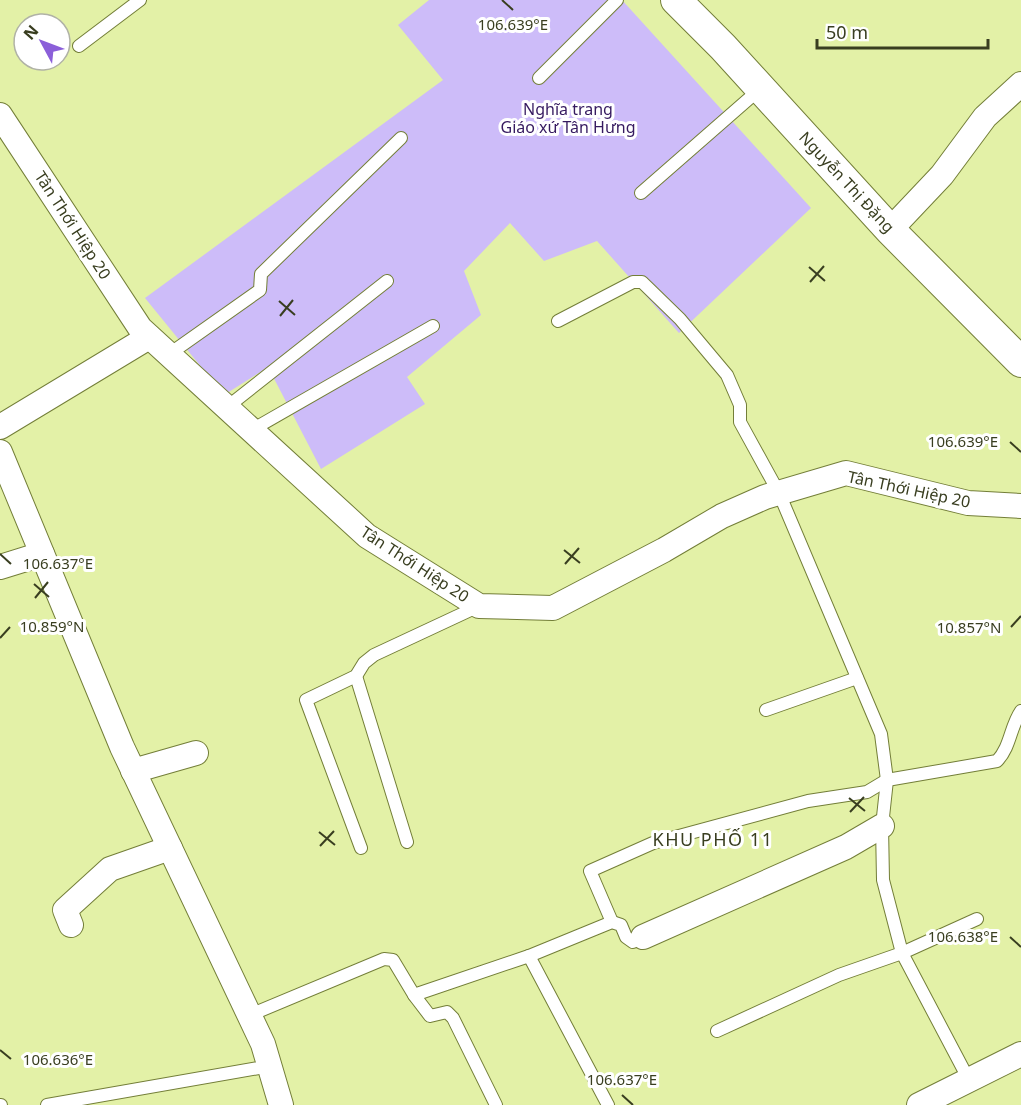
<svg xmlns="http://www.w3.org/2000/svg" width="1021" height="1105" viewBox="0 0 1021 1105" font-family="'Noto Sans',sans-serif">
	<style>
		.green { fill: #cdbcf9 }
		.lines { fill: none; stroke-linecap: round; stroke-linejoin: round }
		.service-casing { stroke: #737e38; stroke-width: 14 }
		.minor-casing { stroke: #737e38; stroke-width: 26 }
		.tertiary-casing { stroke: #737e38; stroke-width: 32 }
		.service { stroke: #fff; stroke-width: 12 }
		.minor { stroke: #fff; stroke-width: 24 }
		.tertiary { stroke: #fff; stroke-width: 30 }
		.ticks { fill: none; stroke: #393e20; stroke-width: 2 }
		.labels { text-anchor: middle; stroke-width: 6; stroke-linejoin: round; paint-order: stroke }
		.park-label { font-size: 16px; fill: #361a60; stroke: #fff }
		.street-label { font-size: 16px; fill: #393e20; stroke: #fff }
		.neighbourhood-label { font-size: 18px; letter-spacing: 1.5px; fill: #393e20; stroke: #fff }
		.ticks-label { font-size: 15px; text-anchor: middle; fill: #393e20; stroke: #fff; stroke-width: 6; stroke-linejoin: round; paint-order: stroke }
	</style>
	<rect width="100%" height="100%" fill="#e3f1a7"/>
	<path class="green" d="M429,0H622L811,208L679,333L597,241L544,261L510,223L464,271L481,315L407,377L425,404L321,469L268,367L224,395L145,298L443,80L398,25Z"/>
	<g class="lines">
		<g class="service-casing">
			<g id="service">
				<path d="M79,46L140,0"/>
				<path d="M539,78L617,0"/>
				<path d="M641,193L760,89"/>
				<path d="M558,321L633,282H642L680,319L727,375L740,405V422L779,493L881,734L887,780L882,826L883,880L902,953L969,1080"/>
				<path d="M168,355L260,290L261,274L401,138"/>
				<path d="M226,408L387,281"/>
				<path d="M250,431L433,326"/>
				<path d="M356,676L407,842"/>
				<path d="M766,710L857,678"/>
				<path d="M361,848L306,700L356,676L364,663L374,655L479,606"/>
				<path d="M612,922L590,871L653,843L808,801L867,792L887,780L997,761C1011,746 1010,727 1021,711"/>
				<path d="M529,956L608,1105"/>
				<path d="M414,995L430,1016L447,1012L453,1018L496,1105"/>
				<path d="M250,1015L384,959L393,960L414,995L529,956L612,922L621,925L626,937L633,942L643,937"/>
				<path d="M717,1031L839,975L902,953L977,919"/>
				<path d="M0,1105H1"/>
				<path d="M47,1105L270,1066"/>
			</g>
		</g>
		<g class="minor-casing">
			<g id="minor">
				<path d="M0,115L140,328L367,536L479,606L553,608L664,550L722,516L765,497L846,473L968,503L1021,506"/>
				<path d="M890,230L942,175L985,117L1021,84"/>
				<path d="M0,427L149,337"/>
				<path d="M0,452L122,747L263,1044L281,1105"/>
				<path d="M0,567L42,554"/>
				<path d="M133,771L196,753"/>
				<path d="M71,925L65,910L110,869L170,848"/>
				<path d="M643,937L846,847L882,826"/>
				<path d="M919,1105L1021,1054"/>
			</g>
		</g>
		<g class="tertiary-casing">
			<path id="tertiary" d="M676,0L723,47L890,230L1021,362"/>
		</g>
		<use href="#service" class="service"/>
		<use href="#minor" class="minor"/>
		<use href="#tertiary" class="tertiary"/>
	</g>
	<path class="ticks" d="M502,0L513,10M809,267L825,281M810,282L824,266M279,301L295,315M280,316L293,300M1010,442L1021,452M564,550L580,563M0,554L11,564M565,564L579,548M34,584L49,597M35,598L48,582M1011,627L1021,616M0,638L10,627M849,798L865,811M850,812L864,797M319,832L335,845M320,846L334,831M1010,937L1021,947M0,1050L11,1059M622,1095L633,1105"/>
	<g class="labels">
		<g class="park-label">
			<text x="568" y="115">Nghĩa trang<tspan x="568" dy="18">Giáo xứ Tân Hưng</tspan></text>
		</g>
		<g class="street-label">
			<text transform="translate(847 182) rotate(47)" y="6">Nguyễn Thị Đặng</text>
			<text transform="translate(73 225) rotate(57)" y="6">Tân Thới Hiệp 20</text>
			<text transform="translate(909 489) rotate(12)" y="6">Tân Thới Hiệp 20</text>
			<text transform="translate(415 564) rotate(33)" y="6">Tân Thới Hiệp 20</text>
		</g>
		<g class="neighbourhood-label">
			<text x="713" y="846">KHU PHỐ 11</text>
		</g>
	</g>
	<g class="ticks-label">
		<text x="513" y="30">106.639°E</text>
		<text x="963" y="447">106.639°E</text>
		<text x="58" y="569">106.637°E</text>
		<text x="52" y="632">10.859°N</text>
		<text x="969" y="633">10.857°N</text>
		<text x="963" y="942">106.638°E</text>
		<text x="58" y="1065">106.636°E</text>
		<text x="622" y="1085">106.637°E</text>
	</g>
	<g transform="translate(42 42) rotate(311)"><circle r="28" fill="#ffffff" stroke="#b0b2a6" stroke-width="1.5"/>
	<path d="M0-4.5L10 22L0 15L-10 22Z" fill="#8b5fd9"/>
	<text y="-9" font-size="16" font-weight="bold" text-anchor="middle" fill="#393e20">N</text>
	</g>
	<path d="M817 39v9h171v-9" fill="none" stroke="#393e20" stroke-width="3"/>
	<text x="826" y="39" font-size="18" fill="#393e20" stroke="#ffffff" stroke-width="4.5" paint-order="stroke">50 m</text>
</svg>
